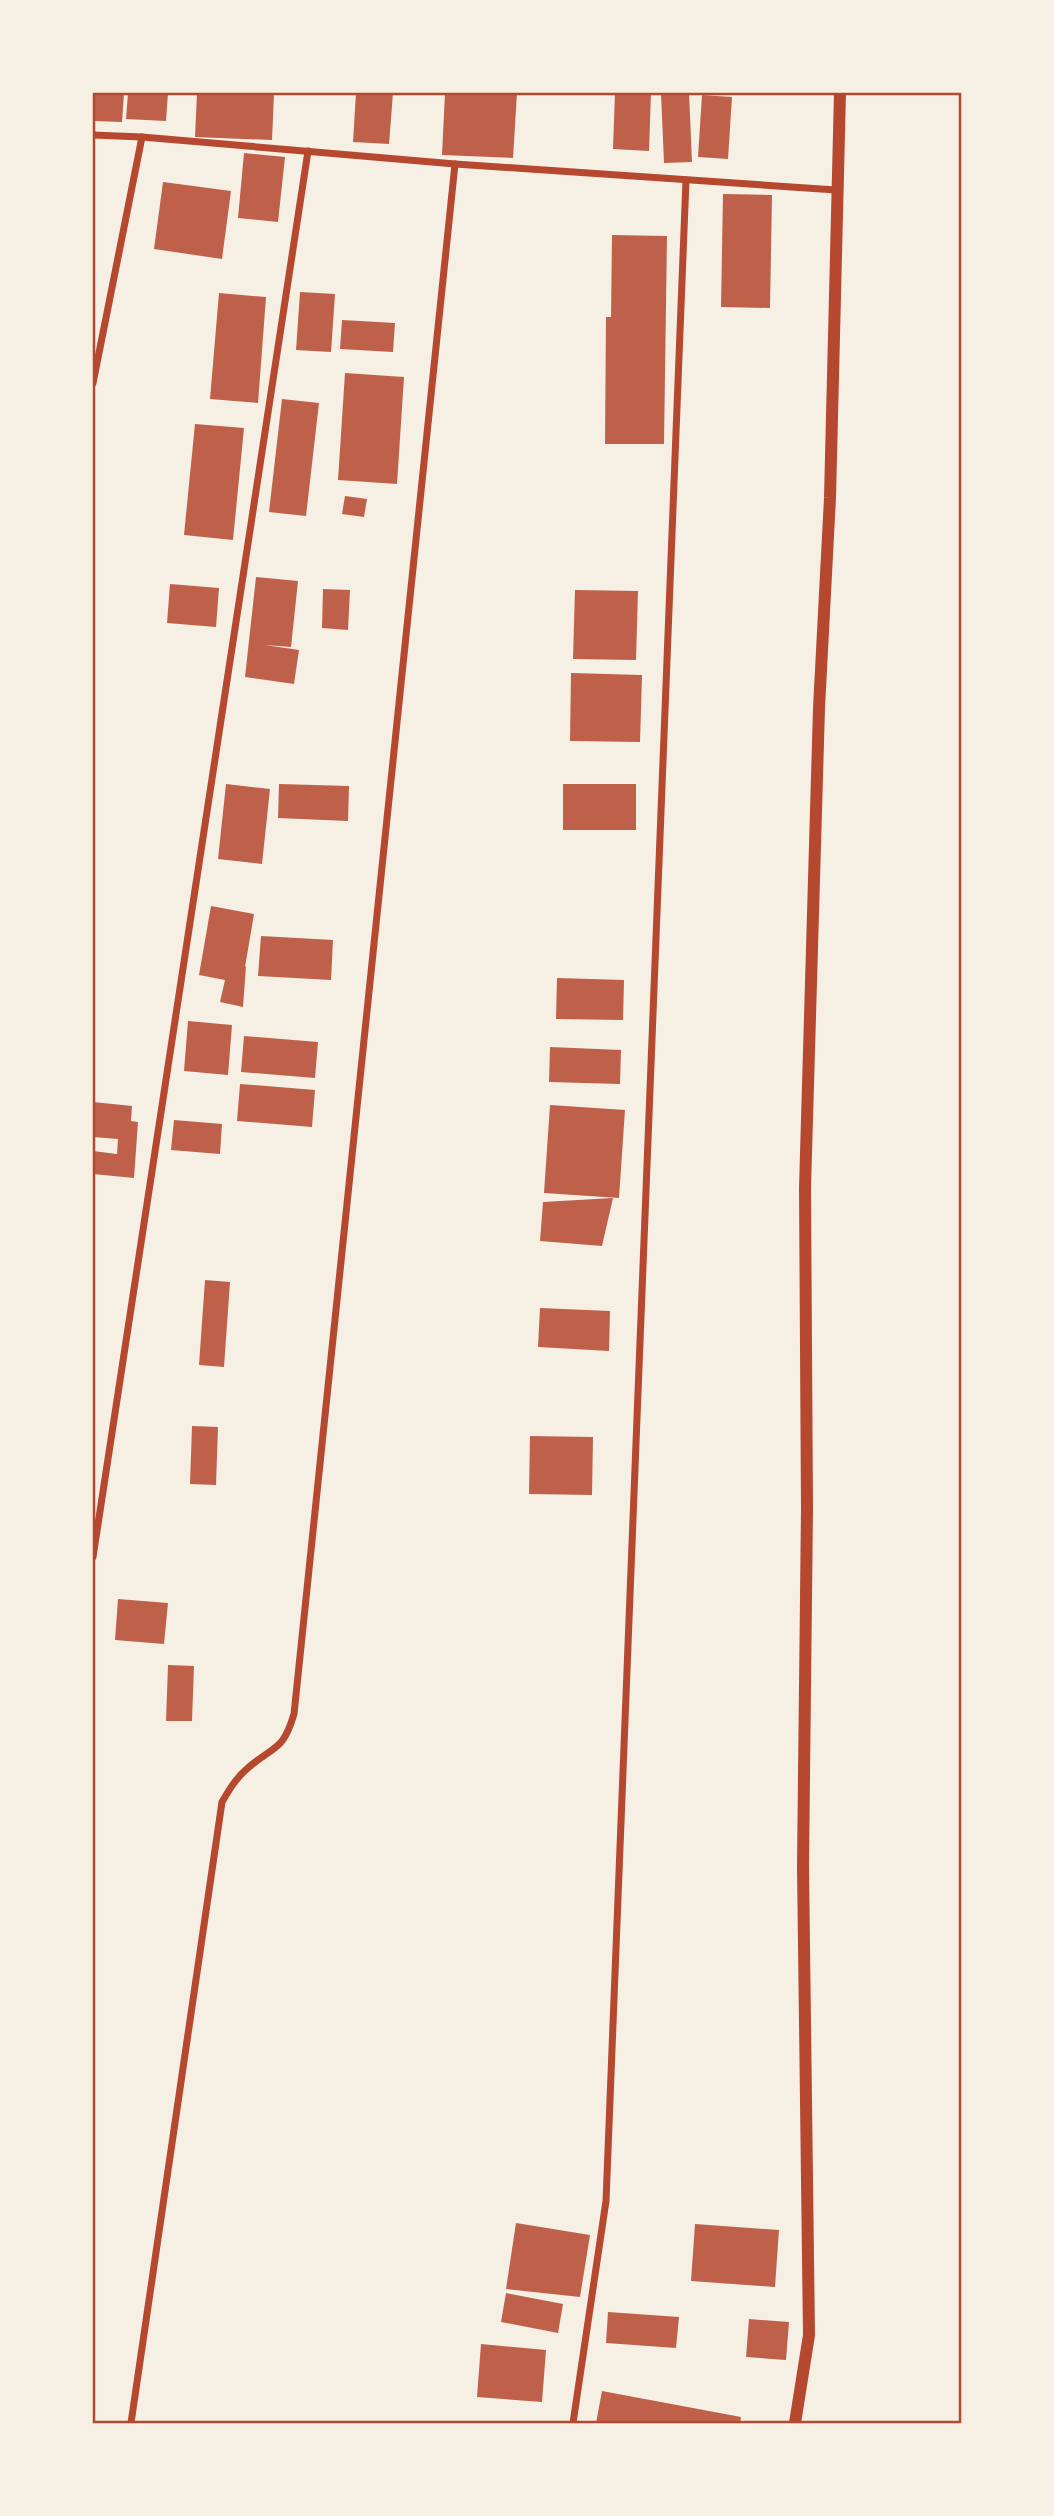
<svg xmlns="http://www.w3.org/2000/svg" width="1054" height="2516" viewBox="0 0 1054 2516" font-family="Manrope,sans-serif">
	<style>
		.building { fill: #bf614a }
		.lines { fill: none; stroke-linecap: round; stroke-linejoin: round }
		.minor { stroke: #b5482f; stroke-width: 7 }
		.tertiary { stroke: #b5482f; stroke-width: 12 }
		.neatline { fill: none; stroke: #b5482f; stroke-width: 2.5 }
	</style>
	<rect width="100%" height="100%" fill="#f6efe4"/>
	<g class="building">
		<path d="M93,93H124L122,122L93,121Z"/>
		<path d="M128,93H168L166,121L126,119Z"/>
		<path d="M197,93H274L272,140L195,137Z"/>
		<path d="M356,93H393L389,144L353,142Z"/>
		<path d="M445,93H517L513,158L442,155Z"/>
		<path d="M615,93H651L649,151L613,149Z"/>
		<path d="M661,93H689L692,162L664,163Z"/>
		<path d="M702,95L732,97L728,159L698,157Z"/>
		<path d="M244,153L285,157L278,222L238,218Z"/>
		<path d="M163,182L231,191L222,259L154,249Z"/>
		<path d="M723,194L772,195L770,308L721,307Z"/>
		<path d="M612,235L667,236L664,444H605L606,317H611Z"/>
		<path d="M300,292L335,294L331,352L296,350Z"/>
		<path d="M219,293L266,297L258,403L210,399Z"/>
		<path d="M342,320L395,323L393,352L340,349Z"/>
		<path d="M345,373L404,377L397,484L338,480Z"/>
		<path d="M282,399L319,403L306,516L269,512Z"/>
		<path d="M195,424L244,428L233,540L184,535Z"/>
		<path d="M345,496L367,499L364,517L342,514Z"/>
		<path d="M256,577L298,581L291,647L265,645L299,650L294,684L245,677Z"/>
		<path d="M170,584L219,588L216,627L167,623Z"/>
		<path d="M323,589L350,590L348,630L322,628Z"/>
		<path d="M575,590L638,591L636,660L573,659Z"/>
		<path d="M571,673L642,675L640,742L570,741Z"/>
		<path d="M226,784L270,789L262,864L218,859Z"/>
		<path d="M279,784L349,786L348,821L278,818Z"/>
		<rect x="563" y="784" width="73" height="46"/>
		<path d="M211,906L254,914L245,967L246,966L243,1007L220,1002L225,980L199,975Z"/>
		<path d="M261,936L333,940L331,980L258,976Z"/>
		<path d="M557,978L624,980L623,1020L556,1019Z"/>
		<path d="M188,1021L232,1025L228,1075L184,1071Z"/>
		<path d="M244,1036L318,1042L315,1078L241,1072Z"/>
		<path d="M550,1047L621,1050L620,1084L549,1082Z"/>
		<path d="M240,1084L315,1090L312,1127L237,1121Z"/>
		<path d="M93,1102L132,1106L131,1121L138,1122L134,1178L93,1174V1151L117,1154L118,1139L93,1137Z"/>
		<path d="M550,1105L625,1110L619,1198L544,1193Z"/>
		<path d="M174,1120L222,1124L220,1154L171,1150Z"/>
		<path d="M613,1198L602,1246L540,1241L543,1202Z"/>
		<path d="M205,1280L230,1282L224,1367L199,1365Z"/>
		<path d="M540,1308L610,1311L609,1351L538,1347Z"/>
		<path d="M192,1426L218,1427L216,1485L190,1484Z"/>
		<path d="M530,1436L593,1437L592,1495L529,1494Z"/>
		<path d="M118,1599L168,1603L164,1644L115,1640Z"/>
		<path d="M168,1665L194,1666L192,1721H166Z"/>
		<path d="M516,2223L590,2235L580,2297L506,2289Z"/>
		<path d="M695,2224L779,2230L775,2287L691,2281Z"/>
		<path d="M506,2293L563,2304L558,2333L501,2322Z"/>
		<path d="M608,2312L679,2317L676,2348L606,2343Z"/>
		<path d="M749,2319L789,2322L786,2360L746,2357Z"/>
		<path d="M481,2344L546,2350L542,2402L477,2397Z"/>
		<path d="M602,2391L741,2417L740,2423H596Z"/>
	</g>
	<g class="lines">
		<g class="minor">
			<path d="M93,135L142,137L455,164L836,190"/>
			<path d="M93,383L142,137"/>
			<path d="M93,1557L308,151"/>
			<path d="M131,2423L222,1802C230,1788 237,1777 249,1767C275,1745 283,1751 294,1714L455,164"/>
			<path d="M573,2423L606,2201L686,180"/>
		</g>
		<path class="tertiary" d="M795,2423L809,2335L803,1866L807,1508L805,1188L819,708L830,498L840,93"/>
	</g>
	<rect width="1054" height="2516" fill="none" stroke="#f6efe4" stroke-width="189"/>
	<rect x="94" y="94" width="866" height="2328" class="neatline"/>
</svg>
